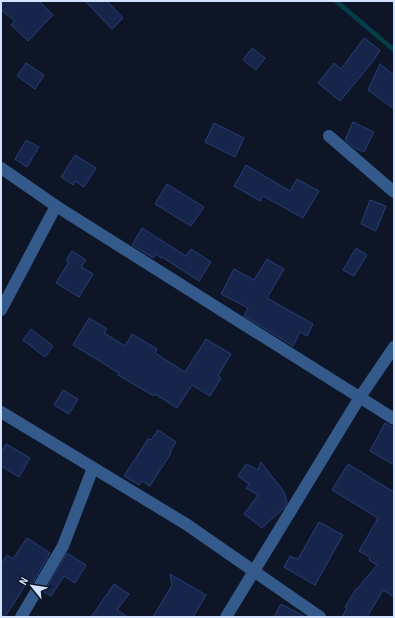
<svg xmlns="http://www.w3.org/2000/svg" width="395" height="618" viewBox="0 0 395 618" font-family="'Archivo Narrow',sans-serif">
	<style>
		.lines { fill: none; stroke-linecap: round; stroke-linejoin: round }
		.stream { stroke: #043e49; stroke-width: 4.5 }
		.building { fill: #17254a; stroke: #263e79 }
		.minor { stroke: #335a8b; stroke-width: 12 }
	</style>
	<rect width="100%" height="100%" fill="#0d1527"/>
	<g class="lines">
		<path class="stream" d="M336,1L394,50"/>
	</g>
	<g class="building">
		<path d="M1,1H39L53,15L28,41L11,25L15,21L1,10Z"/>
		<path d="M85,1H107L123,18L112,29Z"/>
		<path d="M364,38L380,50L374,60L340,101L318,83L334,63L341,69Z"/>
		<path d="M252,48L265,58L256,70L243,60Z"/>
		<path d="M26,63L44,75L35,89L17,76Z"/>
		<path d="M380,64L394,75V109L368,90Z"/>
		<path d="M353,122L374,132L364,152L353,147L345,140Z"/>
		<path d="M214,123L244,138L235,157L205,142Z"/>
		<path d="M26,140L39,147L27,167L15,159Z"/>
		<path d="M75,155L96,168L84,187L75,181L73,185L61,177Z"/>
		<path d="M246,165L290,191L297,179L319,191L303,218L263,196L260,201L234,186Z"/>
		<path d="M167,184L204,207L191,226L155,204Z"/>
		<path d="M370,200L386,206L376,231L361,224Z"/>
		<path d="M142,228L186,256L191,249L211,262L199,281L162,257L161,258L156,254L153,258L132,245Z"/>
		<path d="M356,248L367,255L354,276L343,270Z"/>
		<path d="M72,251L86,260L81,267L93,274L79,297L56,283L69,262L66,260Z"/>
		<path d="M267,259L284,269L267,298L313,324L307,336L300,332L293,346L244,316L248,308L221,294L234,269L254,280Z"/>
		<path d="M89,318L107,329L104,333L125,346L132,334L157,349L155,353L185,372L206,339L231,354L218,376L221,378L210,396L192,385L177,408L155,394L154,396L118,375L119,373L73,345Z"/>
		<path d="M31,329L53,346L45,357L23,340Z"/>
		<path d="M63,390L78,399L69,414L54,405Z"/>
		<path d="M385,423L394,428V465L370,451Z"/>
		<path d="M158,430L176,442L170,452L171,453L150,486L142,481L139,485L124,476L148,439L151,440Z"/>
		<path d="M6,444L30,458L19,477L1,466V453Z"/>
		<path d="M261,462L284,492L287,502L284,508L262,528L244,514L258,495L246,488L249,484L238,476L246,464L258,470Z"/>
		<path d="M348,464L394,492V597L383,590L367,617H342L347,608L345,607L356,589H357L377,565L369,560L370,557L359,551L378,518L332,490Z"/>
		<path d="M319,522L343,535L315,585L284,567L290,556L298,559Z"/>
		<path d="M27,538L50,553L32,584L28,581L5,617H1V564L7,555L13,559Z"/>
		<path d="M67,553L86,565L75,583L64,576L51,596L44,592Z"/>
		<path d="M170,574L206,595L193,617H153L172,585Z"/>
		<path d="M114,584L129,594L117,610L128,617H91Z"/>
		<path d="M281,604L306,617H274Z"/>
	</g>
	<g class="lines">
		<g class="minor">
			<path d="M329,136L394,192"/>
			<path d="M1,168L56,206L394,419"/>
			<path d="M1,310L56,206"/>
			<path d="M1,412L186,524L320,617"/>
			<path d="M21,617L63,546L93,468"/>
			<path d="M226,617L360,397L394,347"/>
		</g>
	</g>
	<rect width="395" height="618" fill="none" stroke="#d3e3ff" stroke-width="4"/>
	<g transform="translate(32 586) rotate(300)" stroke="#0d1527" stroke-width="3" paint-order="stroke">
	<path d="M0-3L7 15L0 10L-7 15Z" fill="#d3e3ff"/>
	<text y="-6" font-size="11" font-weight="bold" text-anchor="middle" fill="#d3e3ff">N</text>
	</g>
</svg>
